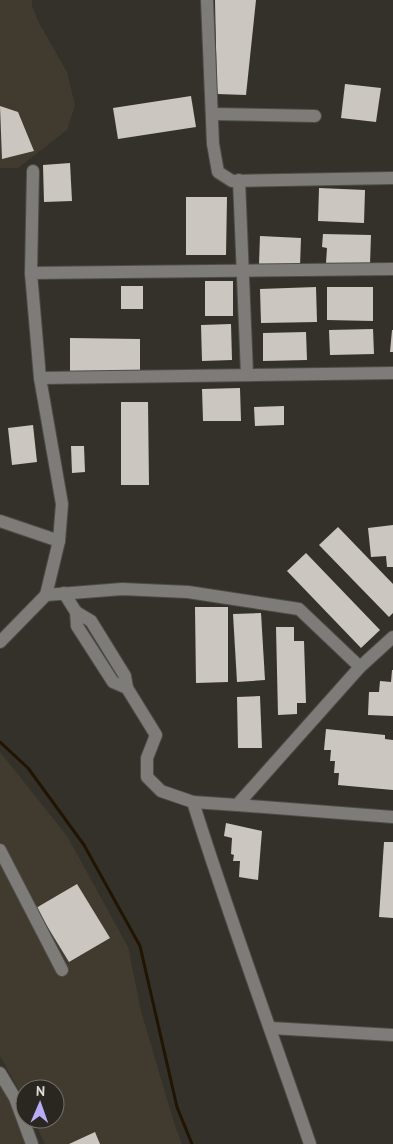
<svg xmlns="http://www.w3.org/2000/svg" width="393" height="1144" viewBox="0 0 393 1144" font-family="'PT Sans',sans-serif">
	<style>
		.built { fill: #413a2f }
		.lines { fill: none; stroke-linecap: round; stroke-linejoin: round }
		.stream { stroke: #211400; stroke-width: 3 }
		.building { fill: #cbc7c0 }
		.minor-casing { stroke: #4f4c47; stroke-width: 14 }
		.minor { stroke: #7d7c79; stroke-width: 12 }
	</style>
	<rect width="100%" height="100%" fill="#34312b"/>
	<g class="built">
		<path d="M0,0H32V6L39,23L67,72L75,105L67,130L18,168H0Z"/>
		<path d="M0,752L67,836L128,947L141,1011L174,1123L182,1144H45L33,1119H55V1089H25V1101L0,1056Z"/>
		<path d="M0,1083L16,1111L27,1144H0Z"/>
	</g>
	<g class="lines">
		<path class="stream" d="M0,742L28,768L84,845L140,946L177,1107L192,1144"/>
	</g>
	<g class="building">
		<path d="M215,0H256L246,95L217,94Z"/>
		<path d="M345,84L381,88L376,122L341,118Z"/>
		<path d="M191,96L196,127L118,139L113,108Z"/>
		<path d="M0,106L18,112L34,151L2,159Z"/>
		<path d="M70,163L72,201L44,202L43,165Z"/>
		<path d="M319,188L365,190L364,223L318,221Z"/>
		<path d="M186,197H227L226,255H186Z"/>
		<path d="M323,234L371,235L370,264L326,263L327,248L322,247Z"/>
		<path d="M260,236L301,238L300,266L259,264Z"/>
		<rect x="205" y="281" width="28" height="35"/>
		<rect x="121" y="286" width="22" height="23"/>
		<path d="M316,287L317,322L261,323L260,289Z"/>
		<path d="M327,287H373V321L327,320Z"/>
		<path d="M231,324L232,360L202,361L201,325Z"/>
		<path d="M373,329L374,354L330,355L329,330Z"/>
		<path d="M392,330H393V352H390Z"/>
		<path d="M306,332L307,360L263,361V333Z"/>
		<path d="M70,338L140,339V372H70Z"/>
		<path d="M240,388L241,421H203L202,389Z"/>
		<path d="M121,402H148L149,485H121Z"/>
		<path d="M284,406V425L255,426L254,407Z"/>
		<path d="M33,425L37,462L12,465L8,428Z"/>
		<path d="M71,446H84L85,472L72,473Z"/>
		<path d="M393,525V567H387L386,556L371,557L368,528Z"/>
		<path d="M338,527L393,584V613L389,617L319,545Z"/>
		<path d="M306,553L380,630L361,648L287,571Z"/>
		<path d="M195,607H228V682L196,683Z"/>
		<path d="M261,613L265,680L237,682L233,614Z"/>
		<path d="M276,627H294V641H304L306,703H297V714L278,715Z"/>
		<path d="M392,670H393V716L368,715L369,692H379L380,681L391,682Z"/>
		<path d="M260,696L262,748H238L237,697Z"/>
		<path d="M326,729L385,735V739L393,740V790L338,785L339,773H334L335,761H330L331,750H324Z"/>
		<path d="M226,823L262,831L258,880L239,877L240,861H233L234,855L231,854L232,838L224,836Z"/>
		<path d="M384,842H393V918L379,917Z"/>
		<path d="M77,884L110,938L69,962L36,908Z"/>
		<path d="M95,1132L100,1144H69Z"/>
	</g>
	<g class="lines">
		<g class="minor-casing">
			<g id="minor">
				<path d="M207,0L213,144L218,172L232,181L393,178"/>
				<path d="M212,114L315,116"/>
				<path d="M239,180L247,374"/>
				<path d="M31,273L33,171"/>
				<path d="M40,378L393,373"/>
				<path d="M0,521L59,541"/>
				<path d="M64,593L76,612L77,626L113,682L127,688L156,735L147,758V777L161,791L193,802C229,917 271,1030 310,1144"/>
				<path d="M46,595L59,541L62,504L40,378L31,273L393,269"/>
				<path d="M76,612L91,621L125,676L127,688"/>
				<path d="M0,642L46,595L122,589L188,592L299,609L360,667L393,637"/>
				<path d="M360,667L237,805L393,817"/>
				<path d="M193,802L237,805"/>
				<path d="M0,850L62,970"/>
				<path d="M271,1028L393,1035"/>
				<path d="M0,1073L15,1098L32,1144"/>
			</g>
		</g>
		<use href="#minor" class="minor"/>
	</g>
	<g transform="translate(40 1104) rotate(2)"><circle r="24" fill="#2a2721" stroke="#726f6a"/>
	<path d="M0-4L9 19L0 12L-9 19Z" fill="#b8abf7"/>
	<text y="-8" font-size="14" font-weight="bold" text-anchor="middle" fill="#dedcd8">N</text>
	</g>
</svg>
